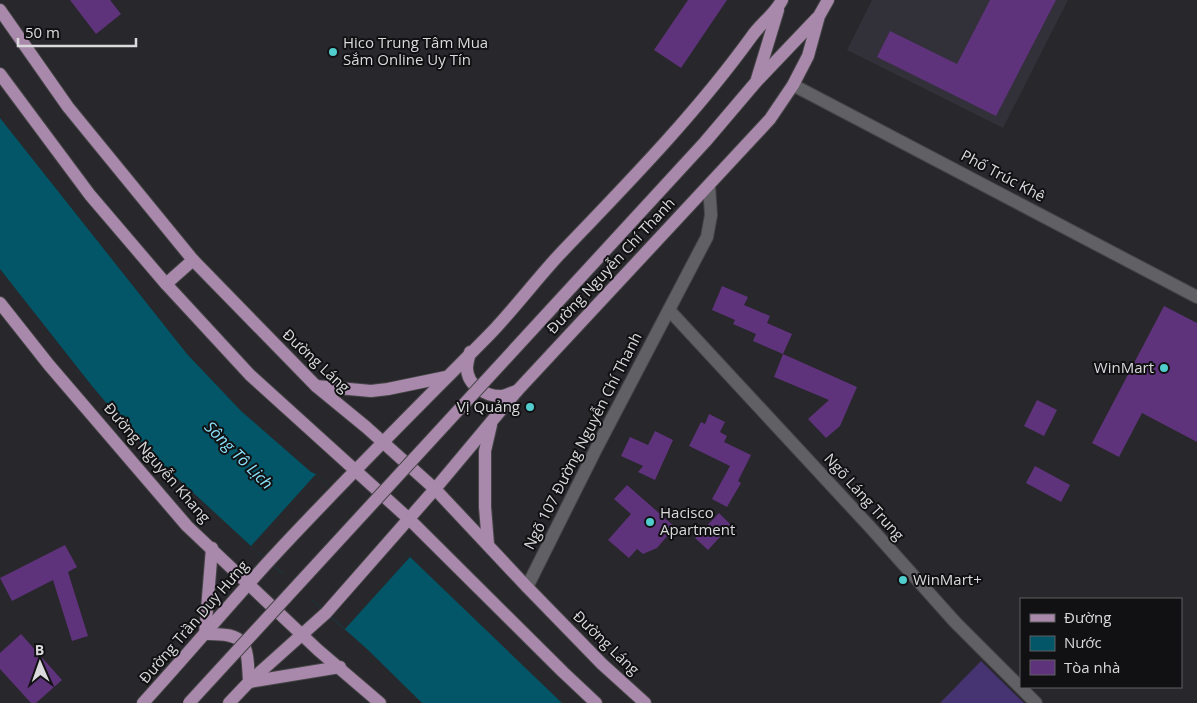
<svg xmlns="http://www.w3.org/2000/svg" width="1197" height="703" viewBox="0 0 1197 703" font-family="'Open Sans',sans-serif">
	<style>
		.built { fill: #323039 }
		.green { fill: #463371 }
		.water { fill: #025667 }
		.pier { fill: #28272b }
		.building { fill: #5e337b }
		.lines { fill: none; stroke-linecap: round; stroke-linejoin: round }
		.minor-casing { stroke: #454547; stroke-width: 14 }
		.major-casing { stroke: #454547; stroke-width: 14 }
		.minor { stroke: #616064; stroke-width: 12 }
		.major { stroke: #a989ab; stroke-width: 12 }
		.major-bridge-casing { stroke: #454547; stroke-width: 14; stroke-linecap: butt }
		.major-bridge { stroke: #a989ab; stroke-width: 12 }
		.poi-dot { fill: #52cdcd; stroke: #111012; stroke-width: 2 }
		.labels { text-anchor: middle; stroke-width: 4; stroke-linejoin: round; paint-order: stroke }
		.poi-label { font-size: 15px; fill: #dadadc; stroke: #111012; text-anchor: start }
		.street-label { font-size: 15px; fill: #dadadc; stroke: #111012 }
		.water-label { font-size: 16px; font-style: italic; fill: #8ae3fb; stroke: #111012 }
	</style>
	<rect width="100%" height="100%" fill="#28272b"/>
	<path class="built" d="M872,0H1068L1003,128L847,50Z"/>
	<path class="green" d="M981,661L1024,703H940Z"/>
	<path class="water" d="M0,118L187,354L241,411L311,472L316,474L410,557L562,703H422L367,649L251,546L162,464L125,425L92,386L0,269Z"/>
	<path class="pier" d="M316,474L349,503L351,501L410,557L345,629L312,600L310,602L281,576L283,574L251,546Z"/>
	<g class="building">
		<path d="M70,0H110L121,14L96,34Z"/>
		<path d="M688,0H727L681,68L654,50Z"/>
		<path d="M990,0H1056L996,116L877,57L890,31L957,64Z"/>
		<path d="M722,286L748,297L744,305L770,316L767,323L792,334L783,354L753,341L756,334L733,324L735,320L712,310Z"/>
		<path d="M1164,306L1197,323V442L1142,413L1119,457L1092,443Z"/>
		<path d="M783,354L857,387L840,426L826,438L808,419L829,400L774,377Z"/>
		<path d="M1037,400L1057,410L1044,436L1024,426Z"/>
		<path d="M709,414L725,422L720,432L727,436L724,442L751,455L738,481L741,483L727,507L712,499L730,466L689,446L701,422L705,424Z"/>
		<path d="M655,431L673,440L655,480L638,472L643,466L621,456L630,437L648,445Z"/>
		<path d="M1035,466L1070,485L1061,502L1026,483Z"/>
		<path d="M627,485L675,527L657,548L643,554L637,549L629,558L608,540L631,514L614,499Z"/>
		<path d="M719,513L731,525L708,550L695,538Z"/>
		<path d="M65,545L77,567L68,572L88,636L72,641L53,580L12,601L0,578Z"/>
		<path d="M21,634L62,680L36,703H31L0,669V653Z"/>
	</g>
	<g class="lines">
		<g class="minor-casing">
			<g id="minor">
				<path d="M793,85L1197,297"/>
				<path d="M669,310L870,527L955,622L1036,703"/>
				<path d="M527,587L596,449L707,237L711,215L709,186"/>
			</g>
		</g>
		<g class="major-casing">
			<g id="major">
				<path d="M0,10L68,107L193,260L316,386L366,427L435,489L527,587L602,664L645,703"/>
				<path d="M0,74L90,195L166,284L250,375L409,519L563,672L596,703"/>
				<path d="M757,79L778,10"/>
				<path d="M756,82L817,18"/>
				<path d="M166,284L193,260"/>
				<path d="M0,303L49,365L187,526L318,650L380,703"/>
				<path d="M470,352C469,357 467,363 467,368C467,385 486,397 502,396C507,395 512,392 517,391"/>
				<path d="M316,386L371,391L388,389L446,377"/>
				<path d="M488,544L485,507V451L491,425"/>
				<path d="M205,634L212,548"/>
				<path d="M205,634C248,633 247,643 249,682"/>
				<path d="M249,682L340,667"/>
				<path d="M143,703C186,656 227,607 270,560C341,483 416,409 490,334C514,309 535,281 559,255C626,185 695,115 752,36C761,23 775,14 782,0"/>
				<path d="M229,703L249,682L326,613L435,489L517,391L770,119L793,85L808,56L819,16L828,0"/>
			</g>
		</g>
		<use href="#minor" class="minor"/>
		<use href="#major" class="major"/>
		<g class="major-bridge-casing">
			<path id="major-bridge" d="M189,703L705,142L756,82"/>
		</g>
		<use href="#major-bridge" class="major-bridge"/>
	</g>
	<g class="poi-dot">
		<circle cx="333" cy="52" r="5"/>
		<circle cx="1164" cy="368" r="5"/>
		<circle cx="530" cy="407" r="5"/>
		<circle cx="650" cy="522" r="5"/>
		<circle cx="903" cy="580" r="5"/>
	</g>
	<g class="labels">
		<g class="poi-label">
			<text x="343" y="48">Hico Trung Tâm Mua<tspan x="343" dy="17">Sắm Online Uy Tín</tspan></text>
			<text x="1154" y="373" text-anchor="end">WinMart</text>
			<text x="520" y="412" text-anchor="end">Vị Quảng</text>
			<text x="660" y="518">Hacisco<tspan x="660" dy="17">Apartment</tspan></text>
			<text x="913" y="585">WinMart+</text>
		</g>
		<g class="street-label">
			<text transform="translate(1003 176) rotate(28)" y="5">Phố Trúc Khê</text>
			<text transform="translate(611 266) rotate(-47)" y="5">Đường Nguyễn Chí Thanh</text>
			<text transform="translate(316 361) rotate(43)" y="5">Đường Láng</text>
			<text transform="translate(583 441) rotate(-63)" y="5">Ngõ 107 Đường Nguyễn Chí Thanh</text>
			<text transform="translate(157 463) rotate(49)" y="5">Đường Nguyễn Khang</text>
			<text transform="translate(864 497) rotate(48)" y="5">Ngõ Láng Trung</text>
			<text transform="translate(194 622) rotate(-49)" y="5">Đường Trần Duy Hưng</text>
			<text transform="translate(606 643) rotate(44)" y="5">Đường Láng</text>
		</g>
		<g class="water-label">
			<text transform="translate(239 455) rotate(45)" y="6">Sông Tô Lịch</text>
		</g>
	</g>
	<rect x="1020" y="598" width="162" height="90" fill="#111012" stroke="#616163"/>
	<rect x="1030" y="614" width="25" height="8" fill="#a989ab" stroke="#616163"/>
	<text x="1064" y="623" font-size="15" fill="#dadadc">Đường</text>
	<rect x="1030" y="636" width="25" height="15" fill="#025667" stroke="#616163"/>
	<text x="1064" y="648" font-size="15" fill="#dadadc">Nước</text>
	<rect x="1030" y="660" width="25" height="15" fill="#5e337b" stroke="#616163"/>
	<text x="1064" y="673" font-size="15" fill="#dadadc">Tòa nhà</text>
	<g transform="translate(40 663) rotate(358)" stroke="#111012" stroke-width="4" paint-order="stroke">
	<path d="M0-4L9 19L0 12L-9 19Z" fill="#dadadc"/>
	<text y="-8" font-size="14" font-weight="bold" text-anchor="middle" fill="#dadadc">B</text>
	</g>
	<path d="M18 38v8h118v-8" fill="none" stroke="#dadadc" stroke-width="2.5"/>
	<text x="25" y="38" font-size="15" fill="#dadadc" stroke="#111012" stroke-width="4" paint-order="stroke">50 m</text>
</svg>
